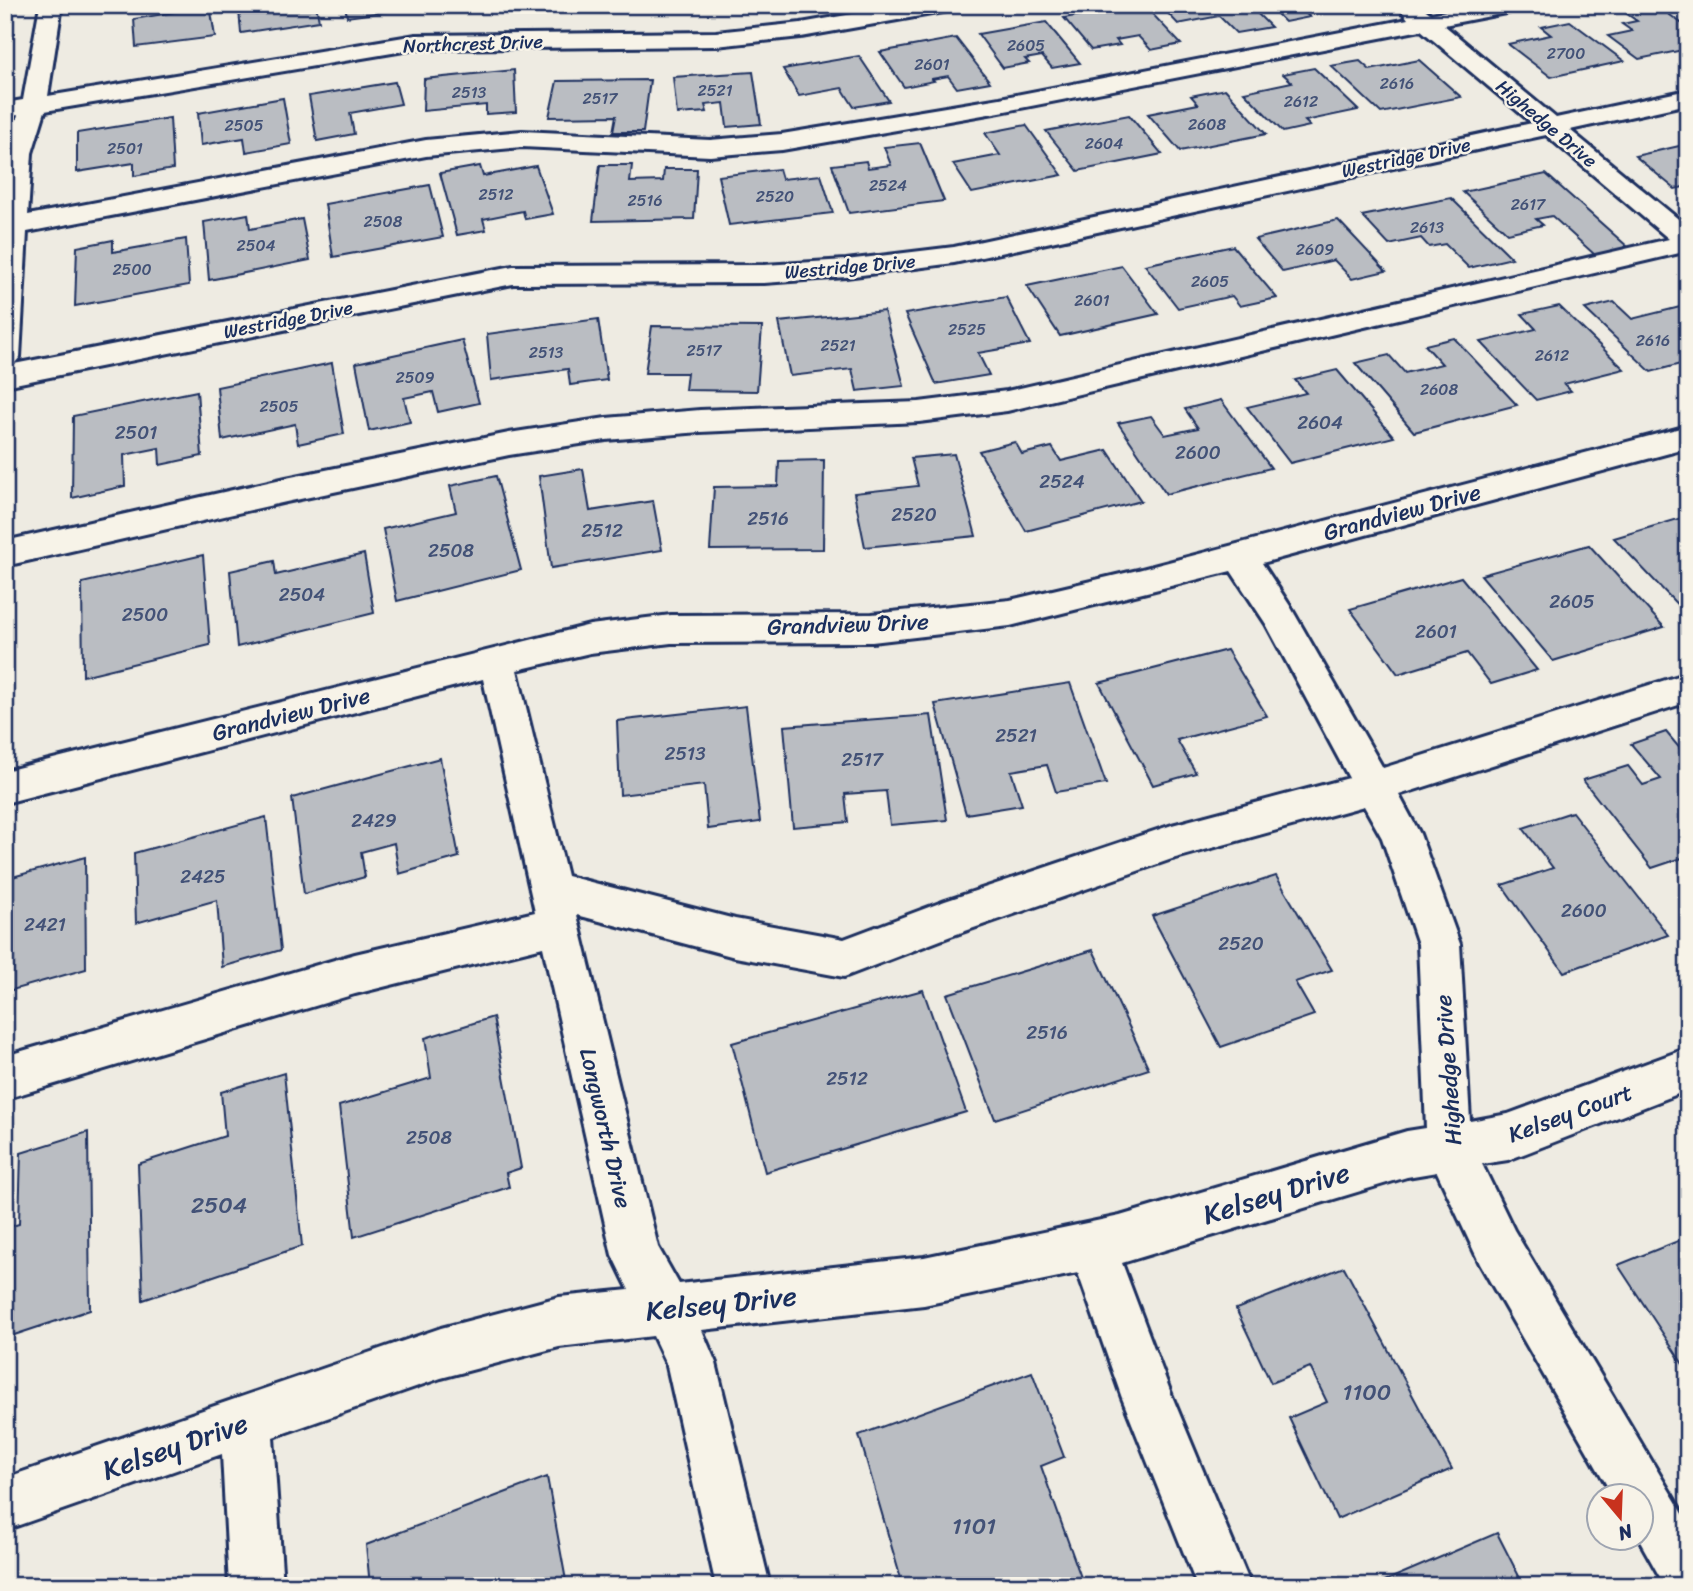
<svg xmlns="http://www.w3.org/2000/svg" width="1693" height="1591" viewBox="0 0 1693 1591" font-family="Sriracha,sans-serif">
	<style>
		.building { fill: #babdc2; stroke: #1b2f5e; stroke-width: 2 }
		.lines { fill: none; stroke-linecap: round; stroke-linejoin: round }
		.minor-casing { stroke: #1b2f5e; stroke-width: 6 }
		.minor { fill: #f7f3e8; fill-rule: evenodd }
		.labels { text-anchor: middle; stroke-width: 5; stroke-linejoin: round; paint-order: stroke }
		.far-number-label { font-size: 16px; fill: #435277 }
		.far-street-label { font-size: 19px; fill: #1b2f5e; stroke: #f7f3e8 }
		.number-label { font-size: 19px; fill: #435277 }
		.street-label { font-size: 23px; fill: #1b2f5e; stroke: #f7f3e8 }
		.near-number-label { font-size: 23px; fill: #435277 }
		.near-street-label { font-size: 28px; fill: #1b2f5e; stroke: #f7f3e8 }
	</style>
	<rect width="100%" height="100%" fill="#eeebe2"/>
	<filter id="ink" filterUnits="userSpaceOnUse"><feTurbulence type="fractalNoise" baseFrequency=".0143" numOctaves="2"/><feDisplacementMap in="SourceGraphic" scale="14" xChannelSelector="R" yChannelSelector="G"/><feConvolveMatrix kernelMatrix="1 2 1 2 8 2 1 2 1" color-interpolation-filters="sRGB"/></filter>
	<g filter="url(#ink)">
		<g class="building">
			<path d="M192,5H210L215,37L136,47L134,19L181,11V7Z"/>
			<path d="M316,5L319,21L241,33L239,10L265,5Z"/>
			<path d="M345,5H426L427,6L347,17Z"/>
			<path d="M1137,5H1144L1181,44L1151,50L1138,36L1116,40L1120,45L1091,50L1064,18Z"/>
			<path d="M1160,5H1249L1271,27L1236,33L1219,16L1178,24Z"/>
			<path d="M1268,5H1313L1299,8L1310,17L1285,22Z"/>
			<path d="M1642,5H1656L1688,28V49L1639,59L1608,36L1632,31L1622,24L1637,21L1620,9Z"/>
			<path d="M1570,21L1624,61L1551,77L1508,44L1551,35L1541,27Z"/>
			<path d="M1046,22L1080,63L1052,68L1042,56L1025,59L1029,63L1003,68L978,34Z"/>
			<path d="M956,38L990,82L957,88L948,76L932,79L934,81L904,87L880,52Z"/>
			<path d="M859,56L889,101L854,107L842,88L799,96L783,69Z"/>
			<path d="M1419,60L1461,97L1381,113L1331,66L1360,61L1370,70Z"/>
			<path d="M1314,68L1358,110L1305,121L1310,126L1283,132L1244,92L1292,82L1283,74Z"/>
			<path d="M514,70L516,112L486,114V105L423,111L424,79Z"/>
			<path d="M753,72L761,124L727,127L724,103L705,105L707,112L677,114L673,77Z"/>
			<path d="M650,80L643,132H613L616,116L549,117L557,81Z"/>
			<path d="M395,82L401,104L350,113L354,134L317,141L309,96Z"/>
			<path d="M1225,89L1266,134L1180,151L1148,114L1198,104L1191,96Z"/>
			<path d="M283,98L291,144L246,152L244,138L201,145L198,113Z"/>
			<path d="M1129,115L1162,154L1078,171L1046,131Z"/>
			<path d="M170,118L173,169L134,176V163L77,172V133Z"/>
			<path d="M1026,125L1062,175L972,193L953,164L1000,155L985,133Z"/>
			<path d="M920,143L944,201L849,213L832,165L866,161L868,168L891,165L884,147Z"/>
			<path d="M1688,144V186L1675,189L1635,156Z"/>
			<path d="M600,165H632L630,182L663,181L664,169H697L694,219L593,221Z"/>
			<path d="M480,166L483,176L536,166L553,214L525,219L523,211L483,219L486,230L457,235L440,173Z"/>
			<path d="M779,169L782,179L821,175L833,213L729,225L718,176Z"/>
			<path d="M1546,174L1629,248L1595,255L1552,216L1536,219L1543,225L1507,233L1463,192Z"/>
			<path d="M430,185L443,237L333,257L325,204Z"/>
			<path d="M1451,198L1512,258L1469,268L1445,244L1429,247L1421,238L1389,245L1362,216Z"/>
			<path d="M248,214L250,229L302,219L310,260L209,280L204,222Z"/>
			<path d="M1338,220L1386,271L1352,279L1334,260L1283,272L1255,239Z"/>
			<path d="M186,239L189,285L75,306L77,247L113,240V252Z"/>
			<path d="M1233,246L1277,298L1240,306L1232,296L1178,308L1145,265Z"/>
			<path d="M1122,266L1158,314L1060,336L1027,286Z"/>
			<path d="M1006,297L1030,344L978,353L989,375L936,384L905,314Z"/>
			<path d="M1614,302L1632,319L1688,305V362L1651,372L1585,309Z"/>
			<path d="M1559,306L1624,369L1564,384L1571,391L1536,400L1481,342L1536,329L1522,314Z"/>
			<path d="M884,311L904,386L857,391L852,369L790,376L779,322Z"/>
			<path d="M598,319L607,380L570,385L568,369L491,380L487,334Z"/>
			<path d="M652,326L762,327L757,391L685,390L687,373H645Z"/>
			<path d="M1454,338L1517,405L1414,432L1355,363L1389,355L1405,373L1442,364L1425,345Z"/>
			<path d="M462,340L479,403L438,412L433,392L404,398L410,422L369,431L356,363Z"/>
			<path d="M332,363L344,434L298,444L295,424L222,440L217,387Z"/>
			<path d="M1337,370L1394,437L1290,463L1247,407L1306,393L1295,380Z"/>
			<path d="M197,391L202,456L160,465L159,448L124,455L125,486L72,498L73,416Z"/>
			<path d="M1221,400L1271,468L1166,494L1118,423L1151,416L1165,435L1198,428L1185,409Z"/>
			<path d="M1015,442L1022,454L1052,447L1061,461L1107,450L1141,501L1026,531L979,451Z"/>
			<path d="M954,454L976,536L865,547L854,493L918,486L911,458Z"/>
			<path d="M824,460L823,549L710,550L714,487L778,486L779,461Z"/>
			<path d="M583,469L590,511L653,501L662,550L551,568L539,476Z"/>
			<path d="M496,476L521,570L397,601L383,529L456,512L450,486Z"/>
			<path d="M1688,516V616L1614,538Z"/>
			<path d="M1589,545L1664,627L1553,661L1481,575Z"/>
			<path d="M364,554L374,613L237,647L230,571L274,561L276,575Z"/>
			<path d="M203,555L210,645L83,676L82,583Z"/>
			<path d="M1461,577L1537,670L1491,684L1467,653L1398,674L1350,609Z"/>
			<path d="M1227,650L1267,716L1177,740L1196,773L1153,785L1099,683Z"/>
			<path d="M1070,683L1106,784L1056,792L1047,765L1011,771L1022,805L966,814L935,704Z"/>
			<path d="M746,706L760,822L708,829L704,785L620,795L617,721Z"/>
			<path d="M931,715L947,820L890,825L886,791L845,794L848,822L793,827L784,726Z"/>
			<path d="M1666,732L1688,758V856L1652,868L1583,780L1628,766L1643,785L1661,779L1631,744Z"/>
			<path d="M440,758L459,857L399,874L394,843L361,852L365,877L304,894L292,798Z"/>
			<path d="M1572,812L1668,935L1564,972L1502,885L1553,868L1523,828Z"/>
			<path d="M266,817L281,950L222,967L217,900L136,923L134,853Z"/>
			<path d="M85,857L86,969L5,992V879Z"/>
			<path d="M1276,876L1332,970L1295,982L1314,1015L1221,1047L1152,916Z"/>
			<path d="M1093,950L1149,1069L995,1119L947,994Z"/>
			<path d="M923,990L966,1112L765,1172L732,1043Z"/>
			<path d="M493,1017L521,1168L506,1173L509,1187L354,1237L339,1106L431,1078L425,1038Z"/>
			<path d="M284,1073L302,1246L143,1300L138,1164L225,1136L221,1092Z"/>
			<path d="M88,1132L90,1310L5,1338V1228L19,1224L21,1153Z"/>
			<path d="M1688,1237V1372L1618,1265Z"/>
			<path d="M1344,1267L1452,1469L1337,1519L1289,1418L1327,1402L1310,1367L1271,1383L1236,1309Z"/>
			<path d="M1032,1372L1064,1457L1041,1466L1084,1586H903L859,1435Z"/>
			<path d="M547,1477L567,1586H370L366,1545Z"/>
			<path d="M1497,1533L1524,1586H1373Z"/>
		</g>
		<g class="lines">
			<g class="minor-casing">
				<g id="minor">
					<path d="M40,5H62L48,96L416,35L716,32L801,23L904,5H954L951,10L943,12L801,37L716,46L416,49L45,111L32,153L28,215L426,140L522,131L710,140L782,134L1000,98L1408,19L1402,11L1409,5L1421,6L1431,14L1477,5H1524L1521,10L1444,25L1556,118L1688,90V104L1570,130L1688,227V251L1007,411L919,422L700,432L606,440L509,455L286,502L5,566V541L286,478L509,433L606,418L700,410L919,402L1007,391L1669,239L1546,135L954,263L846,277L764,283L513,284L5,386V165L6,153L18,115L5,117V103L23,100ZM1421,30L1532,123L954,247L846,260L764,265L513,266L14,364L20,357L27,232L426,156L522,147L710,156L782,150L1000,112Z"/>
					<path d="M1688,426V448L1262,563L1290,606L1383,768L1688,673V702L1399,795L1420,834L1460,944L1470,1121L1508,1114L1688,1048V1090L1508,1160L1482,1164L1514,1230L1688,1522V1586H1665L1638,1538H1640V1496H1613L1480,1264L1437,1172L1407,1177L1122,1263L1172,1396L1251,1586H1197L1122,1398L1078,1273L924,1305L702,1330L716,1363L770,1586H716L667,1366L653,1336L559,1347L441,1378L273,1437L283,1586H229L222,1454L5,1530V1478L441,1328L559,1297L629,1290L612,1255L543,947L355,994L5,1099V1056L355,954L535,912L483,679L5,803V771L590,625L671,615L872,614L1010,600L1138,570ZM1231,571L1266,624L1349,778L1172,825L945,901L844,939L735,919L567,876L517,670L590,653L671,643L872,642L1010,626ZM1364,806L1382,838L1418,944L1426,1128L1407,1131L1120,1216L924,1257L679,1284L658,1247L577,915L735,957L844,977L951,936L1172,859Z"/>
				</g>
			</g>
			<use href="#minor" class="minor"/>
		</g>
	</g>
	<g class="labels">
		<g class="far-number-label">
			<text x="1026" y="51">2605</text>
			<text x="1566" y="59">2700</text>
			<text x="932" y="70">2601</text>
			<text x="1397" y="89">2616</text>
			<text x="715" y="96">2521</text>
			<text x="469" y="98">2513</text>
			<text x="600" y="104">2517</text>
			<text x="1301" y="107">2612</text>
			<text x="1207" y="130">2608</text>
			<text x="244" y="131">2505</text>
			<text x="1104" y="149">2604</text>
			<text x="125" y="154">2501</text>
			<text x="888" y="191">2524</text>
			<text x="496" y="200">2512</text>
			<text x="775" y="202">2520</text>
			<text x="645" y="206">2516</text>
			<text x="1528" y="210">2617</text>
			<text x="383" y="227">2508</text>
			<text x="1427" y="233">2613</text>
			<text x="256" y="251">2504</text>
			<text x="1315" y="255">2609</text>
			<text x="132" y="275">2500</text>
			<text x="1210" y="287">2605</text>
			<text x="1092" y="306">2601</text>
			<text x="967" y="335">2525</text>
			<text x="1653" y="346">2616</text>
			<text x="838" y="351">2521</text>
			<text x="704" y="356">2517</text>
			<text x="546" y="358">2513</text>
			<text x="1552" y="361">2612</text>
			<text x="415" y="383">2509</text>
			<text x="1439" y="395">2608</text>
			<text x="279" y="412">2505</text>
		</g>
		<g class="far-street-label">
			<text transform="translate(473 43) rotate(-2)" y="7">Northcrest Drive</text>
			<text transform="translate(1547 123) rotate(40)" y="7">Highedge Drive</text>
			<text transform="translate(1406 157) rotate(-12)" y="7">Westridge Drive</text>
			<text transform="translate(850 266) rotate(-5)" y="7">Westridge Drive</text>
			<text transform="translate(288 319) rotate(-11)" y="7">Westridge Drive</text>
		</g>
		<g class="number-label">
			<text x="1320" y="429">2604</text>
			<text x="136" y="439">2501</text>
			<text x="1198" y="459">2600</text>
			<text x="1062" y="488">2524</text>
			<text x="914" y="521">2520</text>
			<text x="768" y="525">2516</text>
			<text x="602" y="537">2512</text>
			<text x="451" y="557">2508</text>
			<text x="302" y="601">2504</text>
			<text x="1572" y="608">2605</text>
			<text x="145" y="621">2500</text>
			<text x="1436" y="638">2601</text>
			<text x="1016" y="742">2521</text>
			<text x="685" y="760">2513</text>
			<text x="862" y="766">2517</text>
			<text x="374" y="827">2429</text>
			<text x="203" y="883">2425</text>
			<text x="1584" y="917">2600</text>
			<text x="45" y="931">2421</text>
			<text x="1241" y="950">2520</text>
			<text x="1047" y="1039">2516</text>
			<text x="847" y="1085">2512</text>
			<text x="429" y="1144">2508</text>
		</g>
		<g class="street-label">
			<text transform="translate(1402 512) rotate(-15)" y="8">Grandview Drive</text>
			<text transform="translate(848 624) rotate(-2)" y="8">Grandview Drive</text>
			<text transform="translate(291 714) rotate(-14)" y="8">Grandview Drive</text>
			<text transform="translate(1448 1070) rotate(-94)" y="8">Highedge Drive</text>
			<text transform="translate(1570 1113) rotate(-20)" y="8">Kelsey Court</text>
			<text transform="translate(606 1128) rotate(77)" y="8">Longworth Drive</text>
		</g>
		<g class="near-number-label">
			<text x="219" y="1213">2504</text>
			<text x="1367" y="1400">1100</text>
			<text x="974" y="1534">1101</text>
		</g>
		<g class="near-street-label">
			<text transform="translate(1276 1193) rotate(-17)" y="10">Kelsey Drive</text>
			<text transform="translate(721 1303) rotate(-6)" y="10">Kelsey Drive</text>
			<text transform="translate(175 1446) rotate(-19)" y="10">Kelsey Drive</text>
		</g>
	</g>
	<rect width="1693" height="1591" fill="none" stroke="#f7f3e8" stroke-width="28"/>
	<rect x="14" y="14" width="1665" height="1563" fill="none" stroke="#1b2f5e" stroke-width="2.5" filter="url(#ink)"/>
	<g transform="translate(1620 1517) rotate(161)"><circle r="33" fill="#f7f3e8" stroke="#9fa5b1" stroke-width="2"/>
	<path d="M0-5L12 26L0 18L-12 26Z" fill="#c8321e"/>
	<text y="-10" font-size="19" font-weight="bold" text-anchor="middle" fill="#1b2f5e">N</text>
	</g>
</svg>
